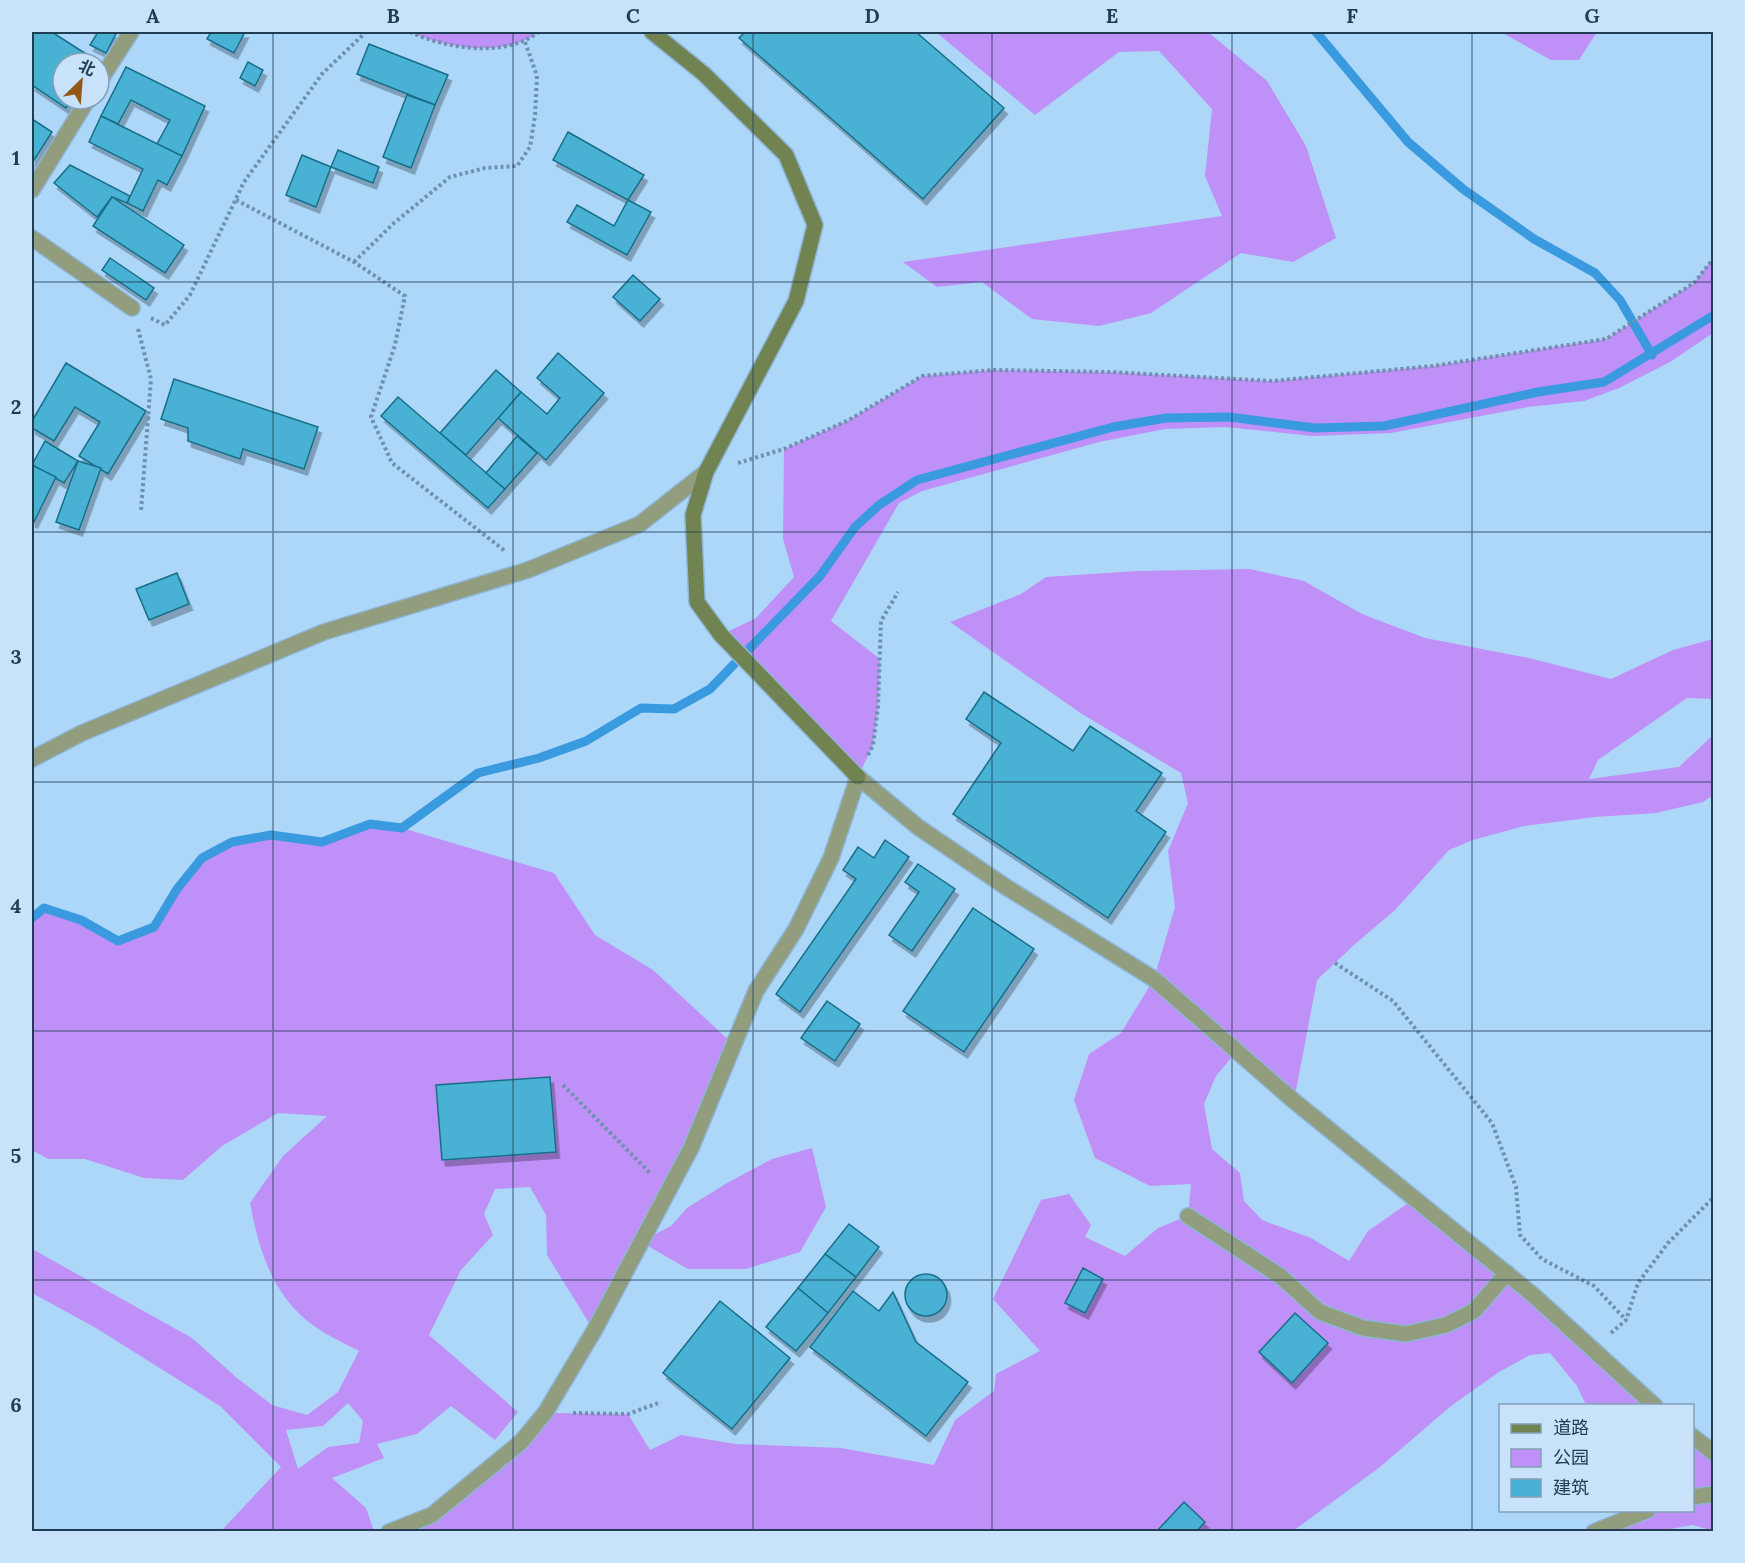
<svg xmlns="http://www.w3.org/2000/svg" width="1745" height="1563" viewBox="0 0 1745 1563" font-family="Lora,'Noto Sans SC',serif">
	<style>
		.green { fill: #bf90f7; fill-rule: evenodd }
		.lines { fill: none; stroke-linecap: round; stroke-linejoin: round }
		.stream { stroke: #3a9adf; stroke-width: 9 }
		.building { fill: #48b1d4; stroke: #196e88; stroke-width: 1.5; filter: url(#shadow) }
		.lane-casing { stroke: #8eb5d5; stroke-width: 18 }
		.street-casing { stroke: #8eb5d5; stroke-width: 18 }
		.secondary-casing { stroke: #8eb5d5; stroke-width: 18 }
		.path { stroke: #6d91ae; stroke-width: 4; stroke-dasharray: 3 3; stroke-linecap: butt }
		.lane { stroke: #919d7c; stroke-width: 15 }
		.street { stroke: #919d7c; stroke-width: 15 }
		.secondary { stroke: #728352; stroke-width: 15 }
		.grid { fill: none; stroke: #203d54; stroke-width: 1.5; stroke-opacity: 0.55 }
		.neatline { fill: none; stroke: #203d54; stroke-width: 2 }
		.grid-label { font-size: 20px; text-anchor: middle; font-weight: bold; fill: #203d54 }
	</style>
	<defs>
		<filter id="shadow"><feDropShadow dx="3.5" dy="6" stdDeviation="0" flood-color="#0004"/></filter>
	</defs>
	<rect width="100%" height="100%" fill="#add7f9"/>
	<g class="green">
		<path d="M410,32H539C504,58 448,49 410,32Z"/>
		<path d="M936,32H1208L1267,81L1306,146L1336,238L1293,262L1241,253L1151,313L1099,326L1032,319L982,282L937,287L903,262L1222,216L1205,176L1212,109L1159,51L1119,52L1035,115Z"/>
		<path d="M1501,32H1597L1579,60H1551Z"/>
		<path d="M1713,258V333L1670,362L1619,388L1584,401L1528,407L1391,433L1312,436L1226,427L1165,429L1099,442L922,491L899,503L831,621L880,659L878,707L873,745L858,777L721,635L756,618L794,577L783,539L784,449L849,420L922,376L994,370L1111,372L1272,381L1433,366L1606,339L1694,283Z"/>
		<path d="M1250,569L1304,581L1362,614L1425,638L1529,658L1611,679L1673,650L1713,639V699L1687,698L1598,760L1589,779L1679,767L1713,735V795L1703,802L1656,813L1595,817L1524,826L1473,840L1449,850L1395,910L1355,944L1317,980L1294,1101L1237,1051L1216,1076L1204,1104L1212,1149L1240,1173L1244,1201L1262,1220L1311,1238L1349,1261L1368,1231L1414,1199L1655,1405H1586L1577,1386L1550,1353L1530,1355L1499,1372L1451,1406L1380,1467L1293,1531L389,1532L432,1514L545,1413L628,1414L650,1450L681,1435L735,1444L841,1448L934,1465L955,1420L994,1391L996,1374L1040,1351L993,1299L1041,1200L1069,1194L1091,1225L1085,1237L1125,1256L1158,1228L1188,1216L1191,1184L1150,1186L1095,1158L1074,1100L1089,1054L1121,1033L1154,979L1175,907L1168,851L1188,803L1181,773L1082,714L950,622L1021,594L1046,577L1137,571Z"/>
		<path d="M370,824L402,828L554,873L595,935L653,970L734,1045L642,1241L671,1226L687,1208L727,1183L772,1159L812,1148L826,1207L800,1252L746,1269H688L641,1242L594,1331L547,1255L546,1215L530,1187L495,1189L484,1214L493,1235L461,1270L429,1335L518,1412L495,1440L451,1406L417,1434L377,1444L384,1458L332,1478L366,1508L374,1531H221L281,1467L220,1406L96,1328L32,1293V1249L192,1338L237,1378L272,1405L307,1415L338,1392L359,1351C344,1343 328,1336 314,1326C273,1297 259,1251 250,1203L283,1156L327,1116L278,1113L222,1146L183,1180L144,1178L85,1159H48L32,1150V918L44,908L81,920L119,941L154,927L177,889L202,858L232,842L271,835L322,842ZM348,1403L363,1421L359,1443L328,1447L298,1469L286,1430L323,1426Z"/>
		<path d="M1693,1436L1713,1453V1531L1693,1525L1659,1531L1594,1532L1623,1520L1622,1511L1692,1510Z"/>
	</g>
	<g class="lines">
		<g class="stream">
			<path d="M1316,32L1408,142L1463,189L1534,239L1595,273L1620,300L1652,355"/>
			<path d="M32,918L44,908L81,920L118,941L154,927L177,889L202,858L232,842L271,835L322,842L370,824L402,828L478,773L539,758L586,741L641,708L674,709L710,689L820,576L855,527L879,505L917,480L1113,427L1166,418L1229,417L1315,428L1384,426L1538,392L1604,382L1714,315"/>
		</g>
	</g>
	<g class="building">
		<path d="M32,32H52L97,61L63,63V99H72L66,108L32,85Z"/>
		<path d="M98,32H117L106,53L90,45Z"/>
		<path d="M211,32H245L234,53L207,39Z"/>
		<path d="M745,32H916L1004,108L923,199L739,38Z"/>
		<path d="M369,44L448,75L435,105L357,74Z"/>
		<path d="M248,62L263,70L255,86L240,78Z"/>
		<path d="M126,67L205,106L182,156L157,144L170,120L131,100L118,124L101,116Z"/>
		<path d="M407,95L435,105L411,168L383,157Z"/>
		<path d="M101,116L182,156L167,185L158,180L143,211L127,203L143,169L89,142Z"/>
		<path d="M32,119L52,132L32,163Z"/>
		<path d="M568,132L644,175L628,200L553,160Z"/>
		<path d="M338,150L379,167L373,183L331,167Z"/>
		<path d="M302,155L331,167L316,207L286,195Z"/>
		<path d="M70,165L130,196L127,203L112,197L97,217L54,183Z"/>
		<path d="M112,197L184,245L165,273L93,226Z"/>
		<path d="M628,200L651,212L627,255L567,222L577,205L614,226Z"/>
		<path d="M110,258L154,288L146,300L102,270Z"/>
		<path d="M633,275L660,299L640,321L613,297Z"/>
		<path d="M558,353L604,393L546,460L498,418L521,392L547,414L560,398L537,378Z"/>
		<path d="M66,363L146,411L108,474L79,456L100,422L75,407L54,441L32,428V421Z"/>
		<path d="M496,370L521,392L466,455L440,433Z"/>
		<path d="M174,379L318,427L304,469L243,449L240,459L188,441V428L161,419Z"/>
		<path d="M398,397L505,489L488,508L381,416Z"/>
		<path d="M517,436L537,453L505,489L486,473Z"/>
		<path d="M45,441L78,461L64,483L32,465Z"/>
		<path d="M78,461L101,468L79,530L56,522Z"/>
		<path d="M32,465L56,477L34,522L32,521Z"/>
		<path d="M177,573L189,604L149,620L136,589Z"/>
		<path d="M984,692L1073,751L1090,726L1162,773L1136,811L1166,832L1108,918L953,814L1001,743L966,719Z"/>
		<path d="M885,840L909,857L800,1012L776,994L856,879L843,870L858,847L874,858Z"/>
		<path d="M918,864L955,889L912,951L889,935L919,892L905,882Z"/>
		<path d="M973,908L1034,949L964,1052L903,1011Z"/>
		<path d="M827,1001L860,1024L835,1061L801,1038Z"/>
		<path d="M550,1077L556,1152L442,1160L436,1085Z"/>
		<path d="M849,1224L879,1247L856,1277L825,1254Z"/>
		<path d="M825,1254L856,1277L828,1313L798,1288Z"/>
		<path d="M1083,1268L1103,1279L1085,1313L1065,1303Z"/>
		<circle cx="926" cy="1295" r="21"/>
		<path d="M798,1288L828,1313L796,1351L766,1327Z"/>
		<path d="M853,1291L879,1311L893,1292L916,1342L968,1382L926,1436L810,1347Z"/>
		<path d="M720,1301L790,1358L732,1429L663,1373Z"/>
		<path d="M1295,1313L1328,1343L1292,1383L1259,1352Z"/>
		<path d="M1184,1502L1205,1522L1196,1532H1156Z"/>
	</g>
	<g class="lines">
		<g class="lane-casing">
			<g id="lane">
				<path d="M99,82L131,32"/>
				<path d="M32,190L88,99"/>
				<path d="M32,238L132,308"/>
				<path d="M32,759L82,733L324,632L528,570L640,524L706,472"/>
				<path d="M1188,1216L1280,1276L1320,1312L1363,1328L1406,1334L1446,1325L1474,1311L1507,1273"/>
			</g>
		</g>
		<g class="street-casing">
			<g id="street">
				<path d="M1692,1436L1714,1453"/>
				<path d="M1692,1497L1714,1494"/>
				<path d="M389,1532L432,1515L521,1442L545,1413L594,1331L691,1148L756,991L796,929L831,858L858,777L918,827L1006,887L1154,979L1294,1101L1532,1294L1655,1406"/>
				<path d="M1594,1532L1648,1510"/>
			</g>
		</g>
		<g class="secondary-casing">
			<path id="secondary" d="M652,32L704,74L786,155L815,225L796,301L706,472L693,515L697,602L721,635L858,777"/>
		</g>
		<g class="path">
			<path d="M410,32C448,49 504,58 539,32"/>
			<path d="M236,200L354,262L405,296L395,345L371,417L392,463L505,551"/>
			<path d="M354,262L394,223L450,177L485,168L517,166L530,147L535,116L537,76L525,42"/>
			<path d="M151,318L165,325L190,295L244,182L322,74L366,32"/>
			<path d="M138,329L151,379L141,511"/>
			<path d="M738,463L784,449L849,420L922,376L994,370L1111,372L1272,381L1433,366L1606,339L1694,283L1714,258"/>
			<path d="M868,755L873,745L878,707L881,621L898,592"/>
			<path d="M1335,963L1393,1001L1492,1123L1516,1187L1520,1235L1542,1259L1594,1286L1626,1320"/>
			<path d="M563,1085L651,1174"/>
			<path d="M1611,1333L1626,1320L1638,1283L1668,1243L1714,1197"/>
			<path d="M573,1413L628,1414L661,1402"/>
		</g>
		<use href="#lane" class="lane"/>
		<use href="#street" class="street"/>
		<use href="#secondary" class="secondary"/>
	</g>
	<path class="grid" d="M273,32V1532M513,32V1532M753,32V1532M992,32V1532M1232,32V1532M1472,32V1532M32,282H1714M32,532H1714M32,782H1714M32,1031H1714M32,1280H1714"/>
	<rect width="1745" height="1563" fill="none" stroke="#c7e2f9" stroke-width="66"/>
	<rect x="1499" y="1404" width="195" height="108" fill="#c7e2f9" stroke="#84a0b7" stroke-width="1.5"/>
	<rect x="1511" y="1424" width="30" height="9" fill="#728352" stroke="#84a0b7" stroke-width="1.5"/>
	<text x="1553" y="1434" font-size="18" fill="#203d54">道路</text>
	<rect x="1511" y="1449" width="30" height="18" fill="#bf90f7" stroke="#84a0b7" stroke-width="1.5"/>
	<text x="1553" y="1464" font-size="18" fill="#203d54">公园</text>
	<rect x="1511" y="1479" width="30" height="18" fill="#48b1d4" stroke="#84a0b7" stroke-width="1.5"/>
	<text x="1553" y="1494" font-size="18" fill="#203d54">建筑</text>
	<g transform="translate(81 81) rotate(25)"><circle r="28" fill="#c7e2f9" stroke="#84a0b7" stroke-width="1.5"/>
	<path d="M0-4.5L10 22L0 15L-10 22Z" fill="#925815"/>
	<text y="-9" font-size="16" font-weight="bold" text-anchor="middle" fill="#203d54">北</text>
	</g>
	<rect x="33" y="33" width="1679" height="1497" class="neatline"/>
	<g class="grid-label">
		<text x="153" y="23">A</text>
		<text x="393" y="23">B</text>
		<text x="633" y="23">C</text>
		<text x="872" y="23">D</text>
		<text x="1112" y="23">E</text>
		<text x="1352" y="23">F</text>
		<text x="1592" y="23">G</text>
		<text x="16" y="165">1</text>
		<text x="16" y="414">2</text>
		<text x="16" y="664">3</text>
		<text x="16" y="913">4</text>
		<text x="16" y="1163">5</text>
		<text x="16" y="1412">6</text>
	</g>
</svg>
